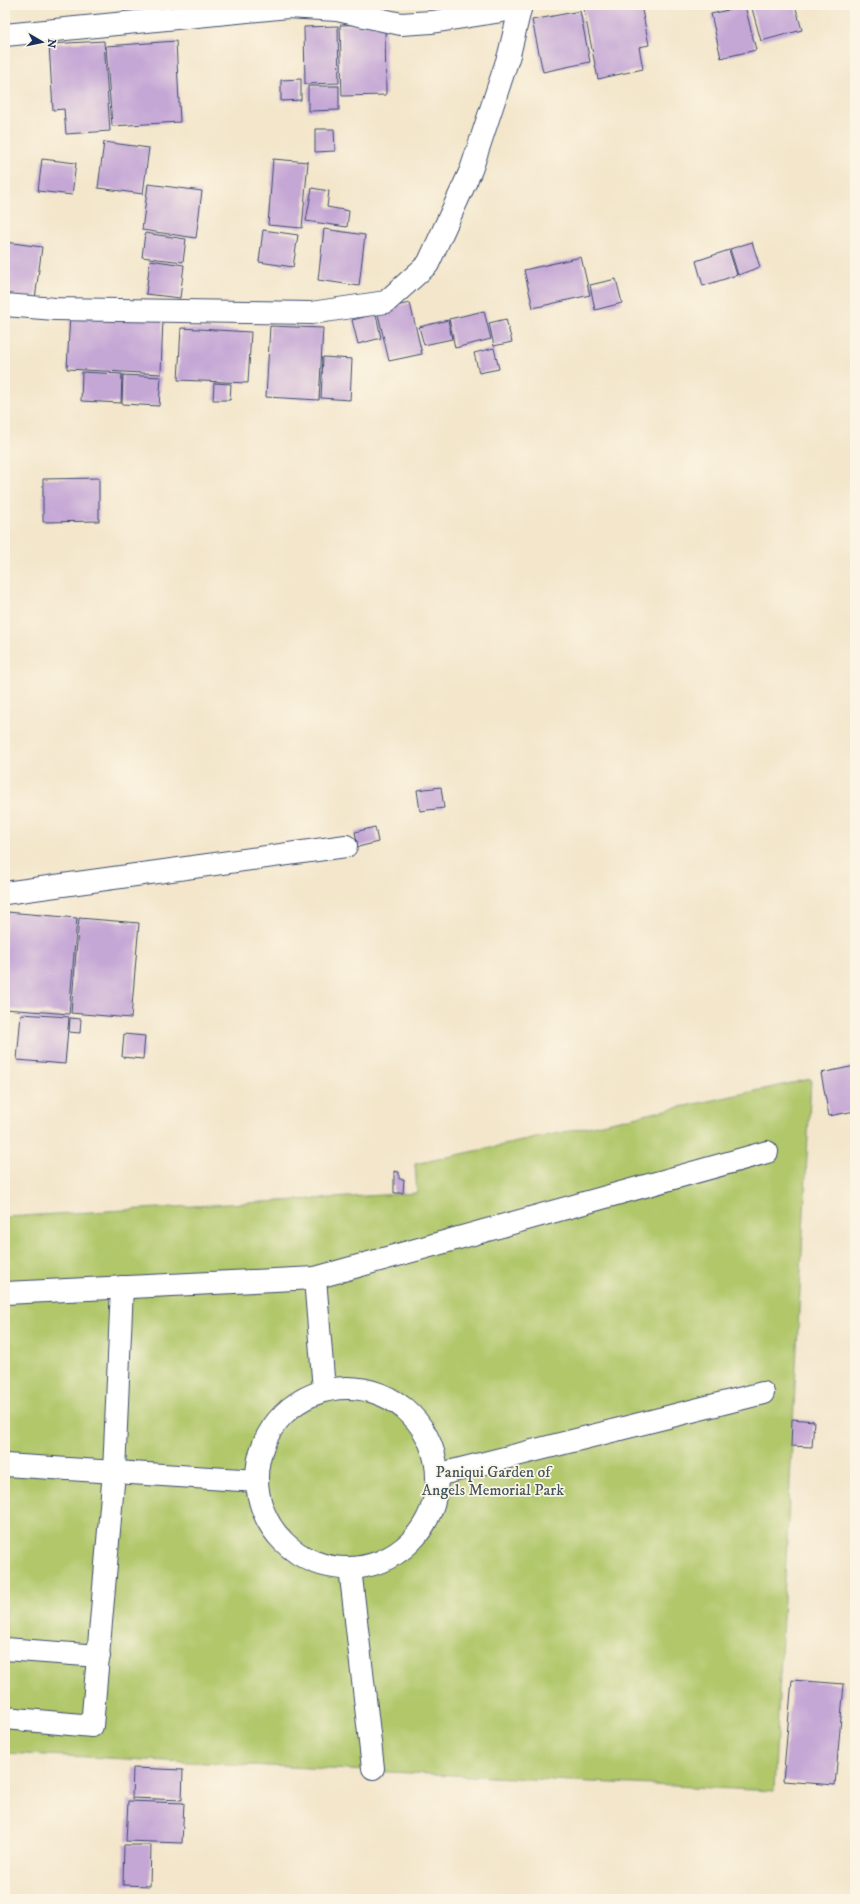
<svg xmlns="http://www.w3.org/2000/svg" width="860" height="1904" viewBox="0 0 860 1904" font-family="'IM FELL DW Pica',serif">
	<style>
		.green { fill: #b1c76b; stroke: #667b64 }
		.building { fill: #c5a7d6 }
		.lines { fill: none; stroke-linecap: round; stroke-linejoin: round }
		.minor-casing { stroke: #3b4a6e; stroke-width: 24 }
		.minor { stroke: #fff; stroke-width: 22 }
		.labels { text-anchor: middle; stroke-width: 3.5; stroke-linejoin: round; paint-order: stroke }
		.park-label { font-size: 16px; fill: #405561; stroke: #fcf5e5 }
	</style>
	<rect width="100%" height="100%" fill="#fcf5e5"/>
	<filter id="ink" filterUnits="userSpaceOnUse"><feTurbulence type="fractalNoise" baseFrequency=".025" numOctaves="2"/><feDisplacementMap in="SourceGraphic" scale="8" xChannelSelector="R" yChannelSelector="G"/><feConvolveMatrix kernelMatrix="1 2 1 2 8 2 1 2 1" color-interpolation-filters="sRGB"/></filter>
	<filter id="wash" filterUnits="userSpaceOnUse"><feTurbulence type="fractalNoise" baseFrequency=".012" numOctaves="4" result="noise"/><feDisplacementMap in="SourceGraphic" scale="16" xChannelSelector="R" yChannelSelector="G"/><feGaussianBlur stdDeviation="0.9" result="paint"/><feColorMatrix in="noise" values="0 0 0 0 0 0 0 0 0 0 0 0 0 0 0 0 0 1.4 0 .05"/><feComposite in="paint" operator="in"/></filter>
	<g filter="url(#wash)">
		<rect width="100%" height="100%" fill="#f3e6cb"/>
		<path class="green" d="M811,1079L774,1791L5,1753V1217L417,1193L415,1164Z"/>
		<g id="blocks">
			<g class="building">
				<path d="M583,5H641L649,45L639,47L643,69L598,79Z"/>
				<path d="M751,5H795L802,30L761,41Z"/>
				<path d="M745,6L756,50L721,58L711,14Z"/>
				<path d="M580,11L590,62L543,72L532,20Z"/>
				<path d="M385,24L386,95L342,96L340,25Z"/>
				<path d="M338,26L339,83L305,84L304,27Z"/>
				<path d="M104,41L110,131L66,134L64,109L53,110L49,44Z"/>
				<path d="M176,41L180,122L112,126L106,46Z"/>
				<path d="M301,79V100L281,101V80Z"/>
				<path d="M308,86H339V110L308,111Z"/>
				<path d="M315,129H334L335,151L315,152Z"/>
				<path d="M104,142L149,148L143,194L98,188Z"/>
				<path d="M42,159L76,163L72,195L38,191Z"/>
				<path d="M273,159L308,162L302,228L268,225Z"/>
				<path d="M148,184L202,191L196,238L142,230Z"/>
				<path d="M312,188L329,191L327,207L349,211L347,227L306,221Z"/>
				<path d="M324,229L365,235L359,286L318,280Z"/>
				<path d="M263,230L298,235L293,267L259,262Z"/>
				<path d="M145,233L186,239L183,262L142,257Z"/>
				<path d="M5,242L42,247L35,299L5,294Z"/>
				<path d="M752,242L760,267L738,275L730,249Z"/>
				<path d="M729,250L737,275L703,286L696,261Z"/>
				<path d="M581,257L590,295L533,308L524,270Z"/>
				<path d="M150,260L184,265L180,298L146,294Z"/>
				<path d="M616,279L622,303L595,310L590,285Z"/>
				<path d="M410,303L422,354L389,361L377,310Z"/>
				<path d="M484,311L491,339L455,348L449,319Z"/>
				<path d="M70,313L163,318L161,374L67,369Z"/>
				<path d="M376,314L381,338L358,344L352,320Z"/>
				<path d="M506,319L512,342L494,346L489,323Z"/>
				<path d="M448,320L452,339L424,345L419,327Z"/>
				<path d="M270,326L323,328L319,400L266,397Z"/>
				<path d="M181,328L251,332L248,383L178,380Z"/>
				<path d="M494,348L499,369L479,373L474,353Z"/>
				<path d="M323,357L352,359L350,400L321,398Z"/>
				<path d="M82,372L122,374L121,403L81,401Z"/>
				<path d="M123,375L161,377L159,406L122,404Z"/>
				<path d="M214,383L231,384L230,400H213Z"/>
				<path d="M99,478V521L43,522V479Z"/>
				<path d="M441,787L444,808L420,811L417,790Z"/>
				<path d="M375,827L378,842L358,847L355,832Z"/>
				<path d="M7,912L77,918L69,1014L5,1009V934Z"/>
				<path d="M79,918L139,923L131,1018L71,1013Z"/>
				<path d="M21,1014L69,1017L65,1064L17,1060Z"/>
				<path d="M70,1018L81,1019L80,1033L69,1032Z"/>
				<path d="M124,1034L145,1036L143,1059L122,1057Z"/>
				<path d="M855,1066V1111L829,1116L821,1073Z"/>
				<path d="M394,1171L399,1172V1179H404L403,1193H394Z"/>
				<path d="M792,1419L814,1421L812,1447L791,1446Z"/>
				<path d="M792,1680L844,1684L835,1785L783,1781Z"/>
				<path d="M133,1768L183,1770L182,1800L132,1798Z"/>
				<path d="M128,1801L184,1803L182,1843L126,1841Z"/>
				<path d="M124,1845H151L150,1886L123,1885Z"/>
			</g>
		</g>
	</g>
	<g filter="url(#ink)">
		<use href="#blocks" fill-opacity="0" stroke="#3b4a6e" stroke-width="1"/>
		<g class="lines">
			<g class="minor-casing">
				<g id="minor">
					<path d="M5,35L288,7L337,10L401,24L432,22L520,8"/>
					<path d="M5,305L55,309L311,313L386,302L428,264L471,170L509,55L521,5"/>
					<path d="M5,893L346,846"/>
					<path d="M315,1278L324,1390"/>
					<path d="M5,1293L315,1278L767,1152"/>
					<circle cx="347" cy="1478" r="90"/>
					<path d="M5,1465L257,1481"/>
					<path d="M437,1475L763,1393"/>
					<path d="M350,1568L373,1768"/>
					<path d="M5,1649L99,1656"/>
					<path d="M5,1718L92,1726L114,1472L122,1287"/>
				</g>
			</g>
			<use href="#minor" class="minor"/>
		</g>
	</g>
	<g class="labels">
		<g class="park-label">
			<text x="493" y="1477">Paniqui Garden of<tspan x="493" dy="18">Angels Memorial Park</tspan></text>
		</g>
	</g>
	<rect width="860" height="1904" fill="none" stroke="#fcf5e5" stroke-width="20"/>
	<g transform="translate(42 42) rotate(99)" stroke="#fcf5e5" stroke-width="3" paint-order="stroke">
	<path d="M0-3L7 15L0 10L-7 15Z" fill="#1b2f5e"/>
	<text y="-6" font-size="11" font-weight="bold" text-anchor="middle" fill="#1b2f5e">N</text>
	</g>
</svg>
